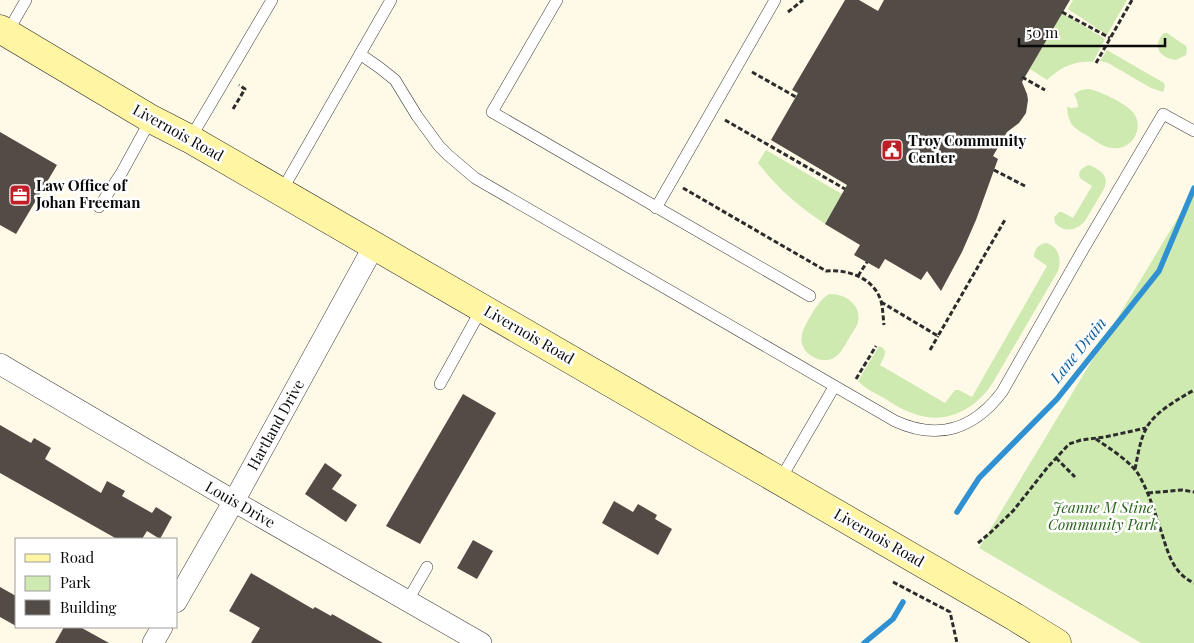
<svg xmlns="http://www.w3.org/2000/svg" width="1194" height="643" viewBox="0 0 1194 643" font-family="'Playfair Display',serif">
	<style>
		.green { fill: #ceeab1 }
		.lines { fill: none; stroke-linecap: round; stroke-linejoin: round }
		.stream { stroke: #2f91d1; stroke-width: 5.5 }
		.building { fill: #534b46 }
		.lane-casing { stroke: #3d3d3d; stroke-width: 12 }
		.street-casing { stroke: #3d3d3d; stroke-width: 22 }
		.secondary-casing { stroke: #2c2c2c; stroke-width: 29 }
		.path { stroke: #2c2c2c; stroke-width: 3; stroke-dasharray: 5 2.5; stroke-linecap: butt }
		.lane { stroke: #fff; stroke-width: 11 }
		.street { stroke: #fff; stroke-width: 21 }
		.secondary { stroke: #fff5a3; stroke-width: 28 }
		.labels { text-anchor: middle; stroke-width: 5; stroke-linejoin: round; paint-order: stroke }
		.street-label { font-size: 15px; fill: #0a0a0a; stroke: #fff }
		.poi-label { font-size: 15px; font-weight: bold; fill: #0a0a0a; stroke: #fff; text-anchor: start }
		.park-label { font-size: 15px; font-style: italic; fill: #29631a; stroke: #fff }
		.water-label { font-size: 16px; font-style: italic; fill: #11619f; stroke: #fff }
	</style>
	<rect width="100%" height="100%" fill="#fffae8"/>
	<g class="green">
		<path d="M1073,0H1127L1107,35L1068,9Z"/>
		<path d="M1062,13L1105,39L1093,62C1075,60 1059,68 1047,80L1030,69Z"/>
		<path d="M1164,33H1167L1186,46L1187,48L1186,55L1176,60C1160,58 1151,46 1164,33Z"/>
		<path d="M1107,50L1164,83L1165,86L1163,92L1151,88L1108,63L1100,61Z"/>
		<path d="M1089,89C1100,91 1130,105 1135,115C1144,131 1130,151 1112,148C1103,147 1095,141 1088,136C1074,128 1068,125 1067,107L1072,108L1078,107L1077,101L1074,94L1081,90Z"/>
		<path d="M766,150L842,194L825,224C799,207 777,188 758,163Z"/>
		<path d="M1089,165C1099,169 1109,175 1105,187L1085,221C1076,231 1064,233 1055,223L1054,217L1059,212H1062L1073,218L1092,186L1080,178C1077,171 1083,167 1089,165Z"/>
		<path d="M1194,191V643H1141L979,548Z"/>
		<path d="M1046,243C1059,246 1062,260 1058,271L992,384C977,407 950,423 922,416C908,413 896,406 884,398C875,393 865,389 858,381L879,346C890,350 883,358 880,365L945,403L955,390H959L972,397L1047,266L1034,257C1034,249 1039,244 1046,243Z"/>
		<path d="M829,294C845,293 862,305 858,322C857,327 853,331 851,335C844,346 839,361 824,360C819,360 814,358 810,355C796,344 802,330 810,317C815,308 820,300 829,294Z"/>
	</g>
	<g class="lines">
		<g class="stream">
			<path d="M957,512L979,478L1057,399L1159,271L1194,188"/>
			<path d="M864,643L893,619L903,602"/>
		</g>
	</g>
	<g class="building">
		<path d="M845,0H859L878,11L884,0H1070L1022,82L1027,94L1028,100L1026,113L1019,123L1007,132L993,156L998,159L976,220L962,252L941,291L927,271L921,280L885,259L879,269L854,255L860,245L825,224L847,185L771,140L798,93L792,90Z"/>
		<path d="M0,132L57,165L16,234L0,225Z"/>
		<path d="M463,394L496,413L420,544L386,526Z"/>
		<path d="M0,425L31,443L34,438L51,448L45,459L101,493L107,481L125,491L122,496L152,513L156,507L172,517L160,539L147,531L142,539H117L0,473Z"/>
		<path d="M325,463L342,475L332,489L357,505L346,522L305,494Z"/>
		<path d="M614,501L633,512L638,504L657,515L655,519L672,529L658,555L602,523Z"/>
		<path d="M473,540L493,551L477,579L457,568Z"/>
		<path d="M251,573L313,609L315,607L331,616L332,614L383,643H251L260,628L229,611Z"/>
		<path d="M0,587L16,596V626L0,617Z"/>
		<path d="M64,627H80L109,643H55Z"/>
	</g>
	<g class="lines">
		<g class="lane-casing">
			<g id="lane">
				<path d="M557,0L492,112L810,296"/>
				<path d="M7,33L26,0"/>
				<path d="M360,54L380,68L395,80L417,116L439,146L448,155L475,178L895,421C938,441 974,429 1002,392L1081,253L1163,114L1194,131"/>
				<path d="M190,139L272,0"/>
				<path d="M281,192L391,0"/>
				<path d="M99,207L122,172L151,119"/>
				<path d="M656,208L775,0"/>
				<path d="M440,384L482,308"/>
				<path d="M780,480L834,387"/>
				<path d="M408,600L427,567"/>
			</g>
		</g>
		<g class="street-casing">
			<g id="street">
				<path d="M0,364L244,507L481,643"/>
				<path d="M176,602L234,501L374,246"/>
				<path d="M153,643L162,627"/>
			</g>
		</g>
		<g class="secondary-casing">
			<path id="secondary" d="M0,29L151,119L190,139L1015,617L1057,643"/>
		</g>
		<g class="path">
			<path d="M788,12L803,0"/>
			<path d="M1062,12L1110,38"/>
			<path d="M1096,63L1132,0"/>
			<path d="M752,72L796,97"/>
			<path d="M1022,77L1045,90"/>
			<path d="M233,109L245,89L239,85"/>
			<path d="M725,120L845,189"/>
			<path d="M994,170L1025,186"/>
			<path d="M683,188L826,271C848,269 874,278 881,301C883,309 883,317 884,325"/>
			<path d="M858,276L867,262"/>
			<path d="M881,302L938,336L1006,218"/>
			<path d="M930,350L938,336"/>
			<path d="M856,379L876,346"/>
			<path d="M1096,439C1110,449 1132,462 1140,477C1148,492 1154,509 1159,525C1167,547 1170,572 1194,583"/>
			<path d="M1056,458L1075,477"/>
			<path d="M1135,469C1138,455 1140,439 1147,427C1155,412 1180,398 1194,390"/>
			<path d="M1148,493L1182,490L1194,492"/>
			<path d="M978,543L990,533L1013,511L1047,468L1069,444L1081,440L1105,437L1146,428"/>
			<path d="M893,582L950,612L957,643"/>
		</g>
		<use href="#lane" class="lane"/>
		<use href="#street" class="street"/>
		<use href="#secondary" class="secondary"/>
	</g>
	<defs>
		<g id="civic-square" transform="scale(1.125)"><rect x="-9" y="-9" width="18" height="18" rx="4" fill="#be1f26" stroke="#fff"/><path d="M-.6-6.5H3V-4.5H.6V-3L4-1V1h2V6H-6V1h2V-1L-.6-3ZM-1.2 2.5V6h2.4V2.5Z" fill="#fff"/></g>
		<g id="office-square" transform="scale(1.125)"><rect x="-9" y="-9" width="18" height="18" rx="4" fill="#be1f26" stroke="#fff"/><path d="M-6-3h4V-5.5h4V-3h4V5H-6ZM-1-4.5V-3h2v-1.5ZM-6 0V1H6V0Z" fill="#fff"/></g>
	</defs>
	<g fill-rule="evenodd">
		<use href="#civic-square" x="892" y="150"/>
		<use href="#office-square" x="20" y="195"/>
	</g>
	<g class="labels">
		<g class="street-label">
			<text transform="translate(178 133) rotate(29)" y="5">Livernois Road</text>
			<text transform="translate(529 335) rotate(30)" y="5">Livernois Road</text>
			<text transform="translate(276 425) rotate(-61)" y="5">Hartland Drive</text>
			<text transform="translate(240 505) rotate(30)" y="5">Louis Drive</text>
			<text transform="translate(879 538) rotate(30)" y="5">Livernois Road</text>
		</g>
		<g class="poi-label">
			<text x="908" y="146">Troy Community<tspan x="908" dy="17">Center</tspan></text>
			<text x="36" y="191">Law Office of<tspan x="36" dy="17">Johan Freeman</tspan></text>
		</g>
		<g class="park-label">
			<text x="1103" y="513">Jeanne M Stine<tspan x="1103" dy="17">Community Park</tspan></text>
		</g>
		<g class="water-label">
			<text transform="translate(1078 350) rotate(-51)" y="6">Lane Drain</text>
		</g>
	</g>
	<rect x="15" y="538" width="162" height="90" fill="#ffffff" stroke="#9d9d9d"/>
	<rect x="25" y="554" width="25" height="8" fill="#fff5a3" stroke="#9d9d9d"/>
	<text x="60" y="563" font-size="15" fill="#0a0a0a">Road</text>
	<rect x="25" y="576" width="25" height="15" fill="#ceeab1" stroke="#9d9d9d"/>
	<text x="60" y="588" font-size="15" fill="#0a0a0a">Park</text>
	<rect x="25" y="600" width="25" height="15" fill="#534b46" stroke="#9d9d9d"/>
	<text x="60" y="613" font-size="15" fill="#0a0a0a">Building</text>
	<path d="M1019 38v8h146v-8" fill="none" stroke="#0a0a0a" stroke-width="2.5"/>
	<text x="1026" y="38" font-size="15" fill="#0a0a0a" stroke="#ffffff" stroke-width="4" paint-order="stroke">50 m</text>
</svg>
